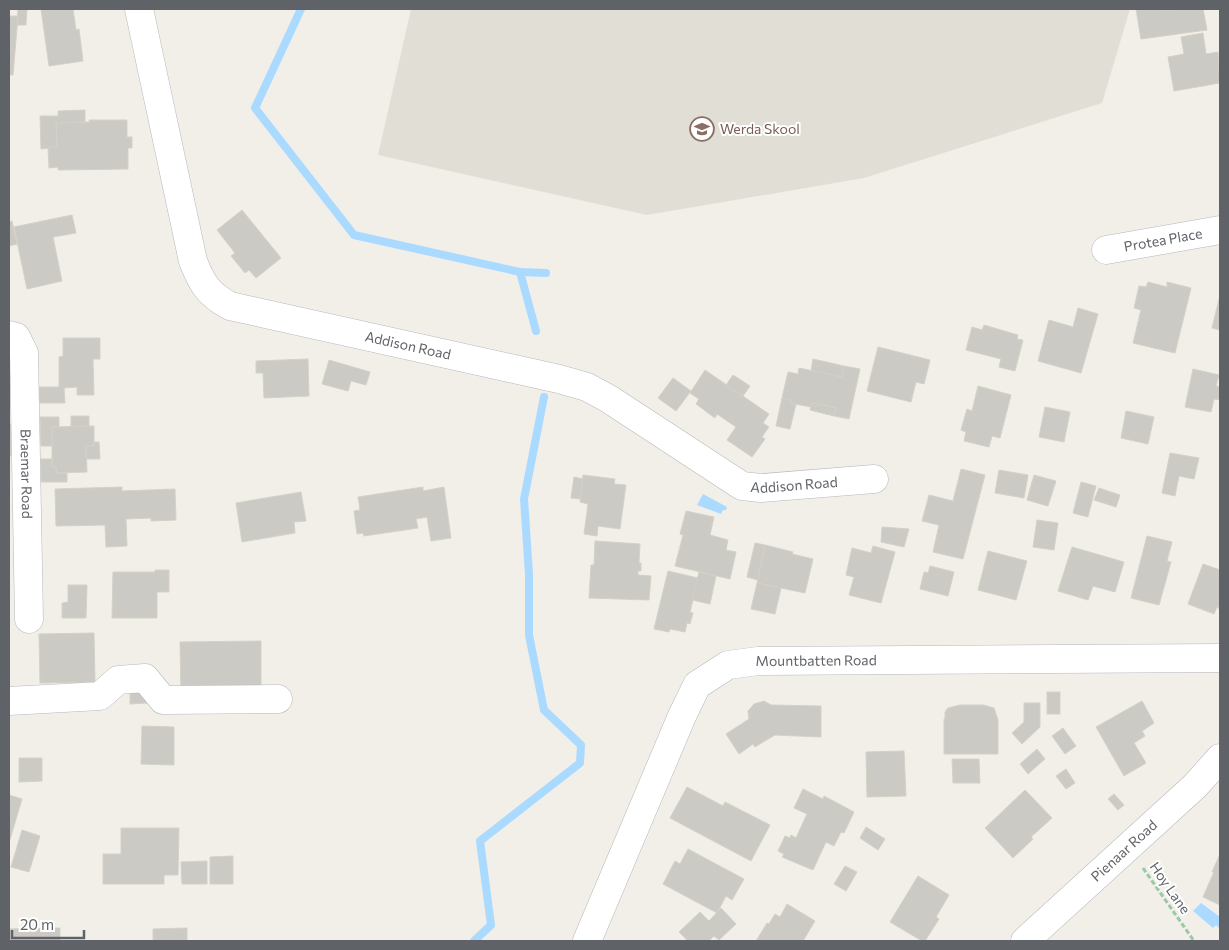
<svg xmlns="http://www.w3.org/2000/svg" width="1229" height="950" viewBox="0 0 1229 950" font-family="Commissioner,sans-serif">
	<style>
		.education { fill: #e1ded6 }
		.water { fill: #aadaff }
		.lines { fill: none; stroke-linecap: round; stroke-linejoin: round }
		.stream { stroke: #aadaff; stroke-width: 8 }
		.building { fill: #cccac5; stroke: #d6d1c6 }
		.minor-casing { stroke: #b5b8bc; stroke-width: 29 }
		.path { stroke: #9cc7a9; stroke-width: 3; stroke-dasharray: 5 2.5; stroke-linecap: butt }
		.minor { stroke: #fff; stroke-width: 28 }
		.labels { text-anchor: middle; stroke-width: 4; stroke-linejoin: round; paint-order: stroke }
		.education-label { font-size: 14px; fill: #785e54; stroke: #fff; text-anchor: start }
		.street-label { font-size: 14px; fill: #5f6368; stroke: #fff }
	</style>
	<rect width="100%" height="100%" fill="#f1efe8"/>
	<path class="education" d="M411,9H1130L1102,103L864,178L647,215L378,155Z"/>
	<g class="water">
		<path d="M703,494L727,507L726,510H723L721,514L697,505Z"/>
		<path d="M1201,903L1220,917L1219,928L1216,925L1213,928L1193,911Z"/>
	</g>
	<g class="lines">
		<g class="stream">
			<path d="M301,9L255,108L354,235L520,272L546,273"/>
			<path d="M520,272L536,331"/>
			<path d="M474,941L491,925L480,841L580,763L581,745L544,710L529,635V574L524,499L544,397"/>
		</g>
	</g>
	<g class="building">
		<path d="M18,9H27L26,25H17Z"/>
		<path d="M41,9H73L76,30L79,29L83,61L49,66Z"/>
		<path d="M1136,9H1163V10L1203,9L1207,30L1141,39Z"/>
		<path d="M9,16H18L13,75H9Z"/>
		<path d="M1203,33L1206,54L1218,52L1220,83L1174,91L1168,57L1184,54L1181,37Z"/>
		<path d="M85,110V122L56,123L57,147L41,149L40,116H58V111Z"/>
		<path d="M89,120H127V137H132V148H128V169L58,170V167L49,168L48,147H57L56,123L90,122Z"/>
		<path d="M242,210L281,258L256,278L249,270L245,273L231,256L235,253L217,230Z"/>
		<path d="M72,215L76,233L53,237L62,281L27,289L14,227Z"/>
		<path d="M12,221L17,244L9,246V222Z"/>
		<path d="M1148,282L1167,287V282L1191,288L1175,353L1133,343L1141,310L1134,308L1139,286L1146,287Z"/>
		<path d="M1220,295V330L1212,328Z"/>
		<path d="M1078,308L1098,314L1081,373L1038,361L1049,320L1073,327Z"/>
		<path d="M984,325L1018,335L1017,339L1023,340L1015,371L999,367L1001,359L966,350L972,327L982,330Z"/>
		<path d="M63,338H100V359H93L94,395H77V387L64,388L65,403H40L39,387H59V357L63,356Z"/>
		<path d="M878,347L930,360L924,384L916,382L911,402L867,391Z"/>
		<path d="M308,359L309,396L264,398L263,373H256V361Z"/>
		<path d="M813,359L844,366L842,377L811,371Z"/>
		<path d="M329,360L370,372L366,385L351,381L348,391L322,384Z"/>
		<path d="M844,366L860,369L849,419L834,416L836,408L812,403L811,407L790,403L791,400L782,398L788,372L798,374L799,368L842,377Z"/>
		<path d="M1193,369L1219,375L1216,386L1220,387V400L1214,399L1211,412L1185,407Z"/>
		<path d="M705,370L769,414L763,423L769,427L762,437L765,439L752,457L727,440L736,427L717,414L715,418L696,404L699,399L690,393Z"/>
		<path d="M733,375L750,386L743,396L726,385Z"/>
		<path d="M673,378L691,391L676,411L658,398Z"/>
		<path d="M978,386L1011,395L1000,438L992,436L989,447L964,441L966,432L961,430L967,409L972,411Z"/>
		<path d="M782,398L791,400L790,403L796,404L790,429L776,426Z"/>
		<path d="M812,403L836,408L834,416L810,410Z"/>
		<path d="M1045,407L1070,412L1064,442L1039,437Z"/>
		<path d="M1126,411L1154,417L1148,444L1121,438Z"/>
		<path d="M71,416H89V426L71,427Z"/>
		<path d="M40,417H59V427H52V446H41Z"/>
		<path d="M9,424H12L11,456H9Z"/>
		<path d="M94,426V446H86L87,472L56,473V467H52V427Z"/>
		<path d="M94,442H99L100,459H86V446H94Z"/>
		<path d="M1170,453L1199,458L1194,479L1179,476L1175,496L1162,493Z"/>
		<path d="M41,459H52V467H56V473H67V482H41Z"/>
		<path d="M961,469L985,475L963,559L933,552L939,525L922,521L929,495L953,501Z"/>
		<path d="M999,470L1028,475L1024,498L995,493Z"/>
		<path d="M583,475L615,479L614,484L626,485L620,529L598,526L597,536L584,534L588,504L580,502Z"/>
		<path d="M1034,475L1056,481L1048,506L1027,500Z"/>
		<path d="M574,477L583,479L580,499L571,498Z"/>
		<path d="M1081,482L1096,486L1088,517L1073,513Z"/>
		<path d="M122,487V491L175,489L176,520L151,521V518L126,519L127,546L106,547L105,525L56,526L55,489Z"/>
		<path d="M423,487V491L444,487L451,538L431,541L427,517L416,519L418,528L364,536L363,533L357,534L354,511L360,510L358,497Z"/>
		<path d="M1099,488L1120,495L1116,507L1094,500Z"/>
		<path d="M301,492L306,521L294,522L295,533L242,542L236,503Z"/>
		<path d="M686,511L714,517L710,535L728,540L726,550L736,552L730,579L675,566L683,535L680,534Z"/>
		<path d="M1037,520L1058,523L1054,550L1033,547Z"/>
		<path d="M882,527L909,529L904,547L881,542Z"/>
		<path d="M1147,536L1172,542L1167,561L1171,562L1159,605L1131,598Z"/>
		<path d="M595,541L640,544L639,563H641V571H638V575L651,576L649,600L589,598L591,565H594Z"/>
		<path d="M755,543L765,545L758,580L747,577Z"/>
		<path d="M765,545L793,552L792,554L813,559L805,593L757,583Z"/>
		<path d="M873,546L895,552L881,603L849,595L854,577L846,575L852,548L871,553Z"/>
		<path d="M1072,547L1124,562L1115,592L1093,586L1088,600L1058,591Z"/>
		<path d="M988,551L1027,561L1016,600L978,590Z"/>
		<path d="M1203,564L1220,570V609L1217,607L1214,614L1188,604Z"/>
		<path d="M930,566L954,572L948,596L920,589L924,572L928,573Z"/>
		<path d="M155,570H169V592H157V618H112L113,572H155Z"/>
		<path d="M668,571L698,578L690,612L693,613L690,624L687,623L685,632L670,629L669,632L654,629Z"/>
		<path d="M699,572L716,576L710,604L692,600Z"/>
		<path d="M757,583L781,588L775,614L751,609Z"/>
		<path d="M68,585H87L86,618H62V603L68,602Z"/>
		<path d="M94,633L95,682L40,683L39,634Z"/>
		<path d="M261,641V692L181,694L180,642Z"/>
		<path d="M146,689L147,703L130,704V690Z"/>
		<rect x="1047" y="692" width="13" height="22"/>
		<path d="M764,701L771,705L821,706V737L775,735L755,747L753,744L739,754L726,734L749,719L748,711L754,704Z"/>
		<path d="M1142,701L1154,723L1142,731L1145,736L1134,743L1146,763L1124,776L1096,727Z"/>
		<path d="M1024,703H1040V727L1022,744L1012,733L1024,722Z"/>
		<path d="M960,705H983L994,708L998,720V754H944V719L945,718V712L948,708Z"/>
		<path d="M142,726L174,727V765L141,764Z"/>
		<path d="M1063,728L1076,746L1065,754L1052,736Z"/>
		<path d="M1037,749L1045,759L1028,774L1020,764Z"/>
		<path d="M904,751L906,796L867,797L866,752Z"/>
		<path d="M19,758H42V781L19,782Z"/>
		<path d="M952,759H979L980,783H953Z"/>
		<path d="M1066,769L1075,783L1066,789L1056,776Z"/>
		<path d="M687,787L723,806L725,802L770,825L751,861L670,818Z"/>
		<path d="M803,789L823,799L824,796L854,812L844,833L841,832L834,846L826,842L813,870L782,857L784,854L778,851L785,836L790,838L791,835L796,838L807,814L794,808Z"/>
		<path d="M1025,790L1052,818L1031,837L1033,839L1013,858L985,828Z"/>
		<path d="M1114,794L1124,805L1118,810L1108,799Z"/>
		<path d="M9,795L22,799L9,843Z"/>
		<path d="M866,827L885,839L878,850L860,838Z"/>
		<path d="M121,828H179L178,875H164V884H103V854H121Z"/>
		<path d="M22,830L40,836L29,872L11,867Z"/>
		<path d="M688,849L744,879L732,900L726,896L717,913L663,884L675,861L680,864Z"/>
		<path d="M1220,854V905L1203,897L1214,872H1212Z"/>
		<path d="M233,856V884H210V857Z"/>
		<path d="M207,861V884H182L181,862Z"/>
		<path d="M845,866L857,872L846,891L834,884Z"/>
		<path d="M918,876L949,895L936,917L939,919L925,941H922L890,922Z"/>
		<path d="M787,904L815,921L803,941H756L767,923L769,924L775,914L780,917Z"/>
		<path d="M721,908L736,924L719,940L714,936L709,941H688L679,932L700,912L709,921Z"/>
		<path d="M60,928V941H9V929Z"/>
		<path d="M187,928V941H153V929Z"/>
	</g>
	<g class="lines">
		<g class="minor-casing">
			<g id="minor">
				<path id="s1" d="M139,9L193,261C202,284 208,294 230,306L559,379L587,387L609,399L742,486L761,488L874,479"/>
				<path id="s2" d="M1106,250L1220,230"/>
				<path id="s3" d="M9,335L16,337L24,353L29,619"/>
				<path d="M9,701L100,696L118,680L145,678L163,700L278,699"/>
				<path id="s4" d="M587,941L682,716L697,685L728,665L758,661L1220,658"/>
				<path id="s5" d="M1025,941L1195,786L1220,758"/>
			</g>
		</g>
		<path class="path" d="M1143,868L1194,941"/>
		<use href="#minor" class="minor"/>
	</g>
	<defs>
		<g id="school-ring" transform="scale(1.25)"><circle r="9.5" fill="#fff" stroke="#8d6e63" stroke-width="1.5"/><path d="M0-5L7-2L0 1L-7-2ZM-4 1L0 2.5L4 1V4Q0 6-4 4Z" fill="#8d6e63"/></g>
	</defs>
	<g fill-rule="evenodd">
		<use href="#school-ring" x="702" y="129"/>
	</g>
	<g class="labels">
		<g class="education-label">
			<text x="720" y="134">Werda Skool</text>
		</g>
		<g class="street-label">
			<text dy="5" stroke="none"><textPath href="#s2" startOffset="58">Protea Place</textPath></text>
			<text dy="5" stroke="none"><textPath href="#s1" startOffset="500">Addison Road</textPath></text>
			<text dy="5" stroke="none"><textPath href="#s3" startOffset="146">Braemar Road</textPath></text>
			<text dy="5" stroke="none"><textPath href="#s1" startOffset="920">Addison Road</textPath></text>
			<text dy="5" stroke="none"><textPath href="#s4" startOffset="404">Mountbatten Road</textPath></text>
			<text dy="5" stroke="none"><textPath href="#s5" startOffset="134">Pienaar Road</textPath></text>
			<text transform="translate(1170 888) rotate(55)" y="5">Hoy Lane</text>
		</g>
	</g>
	<rect width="1229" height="950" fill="none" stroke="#5f6368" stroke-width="20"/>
	<path d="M12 930v8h72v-8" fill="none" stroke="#5f6368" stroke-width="2.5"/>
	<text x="20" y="930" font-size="15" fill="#5f6368" stroke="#ffffff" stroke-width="4" paint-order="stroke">20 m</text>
</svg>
